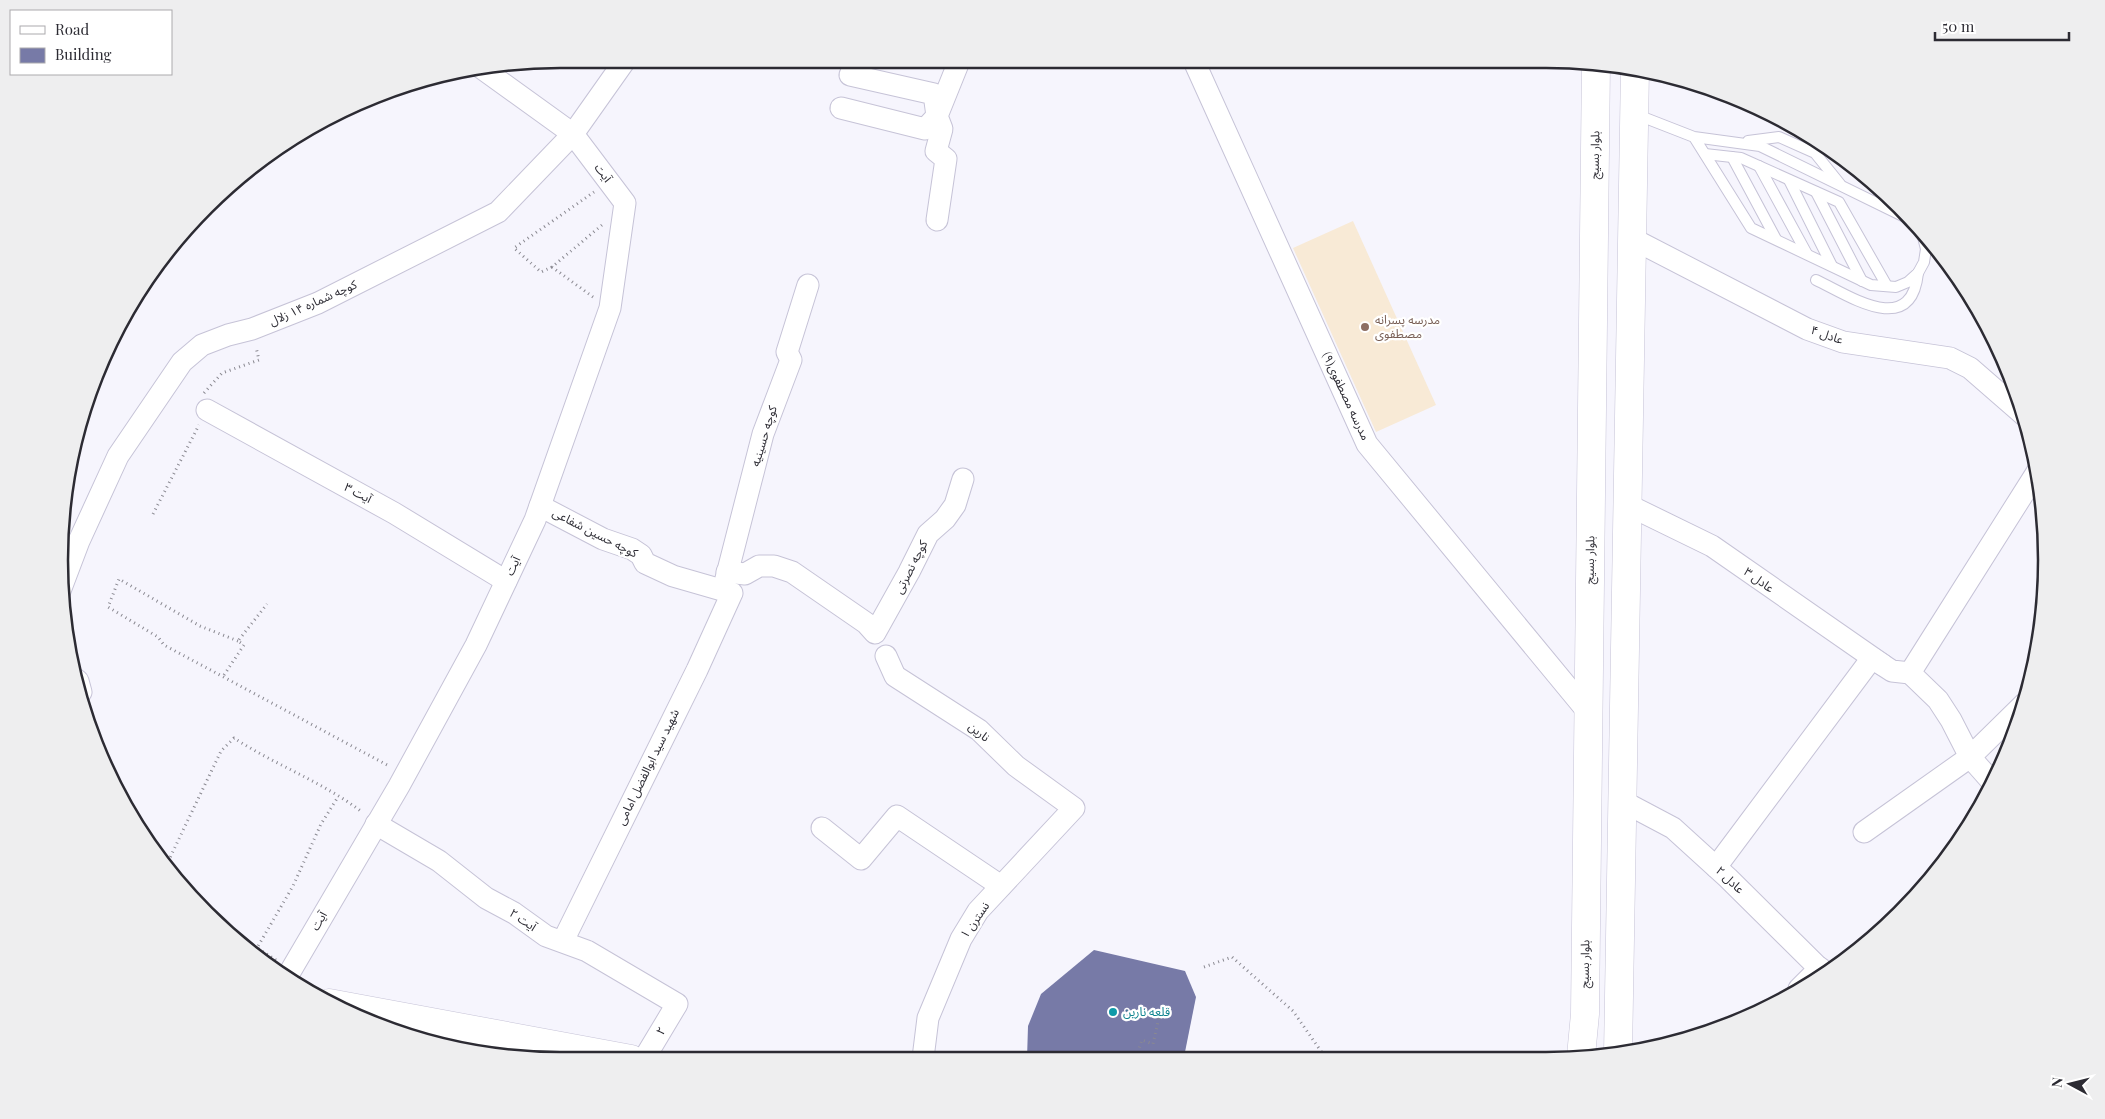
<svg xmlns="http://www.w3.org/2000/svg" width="2105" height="1119" viewBox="0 0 2105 1119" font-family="'Playfair Display','Noto Sans Arabic',serif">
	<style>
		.education { fill: #f8ead6 }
		.building { fill: #777aa7 }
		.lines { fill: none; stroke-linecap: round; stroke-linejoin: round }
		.service-casing { stroke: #c6c3d7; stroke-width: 12 }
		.minor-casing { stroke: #c6c3d7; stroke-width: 23 }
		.secondary-casing { stroke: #c6c3d7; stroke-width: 29 }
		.path { stroke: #8a8991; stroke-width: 3; stroke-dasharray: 1 4; stroke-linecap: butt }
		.service { stroke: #fff; stroke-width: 10 }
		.minor { stroke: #fff; stroke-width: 21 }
		.secondary { stroke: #fff; stroke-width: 28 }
		.education-dot { fill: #8d6e63; stroke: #fff; stroke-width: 2 }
		.culture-dot { fill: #0f9aa8; stroke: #fff; stroke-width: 2 }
		.labels { text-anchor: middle; stroke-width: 4.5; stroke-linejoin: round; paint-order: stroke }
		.street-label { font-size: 12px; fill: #2c2b33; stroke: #fff }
		.education-label { font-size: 12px; fill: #785e54; stroke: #fff; text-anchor: start }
		.culture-label { font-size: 12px; fill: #0d838f; stroke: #fff; text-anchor: start }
		.rim { fill: none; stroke: #2c2b33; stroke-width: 2.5 }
	</style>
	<rect width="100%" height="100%" fill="#f6f5fd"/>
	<path class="education" d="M1353,221L1436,405L1376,432L1293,248Z"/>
	<path class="building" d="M1094,950L1185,971L1196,997L1184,1057L1027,1058L1028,1026L1041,994Z"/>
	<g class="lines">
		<g class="service-casing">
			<g id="service">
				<path d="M1635,114L1694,137L1760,146L1907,218L1917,226L1923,237L1926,249L1924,262L1918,273L1908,282L1896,287L1871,285L1751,228L1694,137"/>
				<path d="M1748,141L1779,137L1815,153L1840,184"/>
				<path d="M1705,154L1741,158L1839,202L1887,286"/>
				<path d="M1732,157L1776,239"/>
				<path d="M1759,166L1807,254"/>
				<path d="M1789,180L1832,266"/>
				<path d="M1816,192L1862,281"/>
				<path d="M1816,280C1848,295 1911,339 1918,273"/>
			</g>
		</g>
		<g class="minor-casing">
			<g id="minor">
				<path d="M1193,59L1367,444L1588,712"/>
				<path d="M841,108L925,129L937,116L934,94L850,75"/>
				<path d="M937,220L946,159L936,151L942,129L937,116L960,59"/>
				<path d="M1631,238L1807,329L1843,342L1950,358L1970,368L2024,415"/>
				<path d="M207,410L394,513L506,581"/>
				<path d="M1628,505L1712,546L1883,665"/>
				<path d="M540,506L603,539L632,549L641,555L645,563L673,576L732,593L697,670L563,941"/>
				<path d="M727,572L745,574L759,566H774L792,572L866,623L875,633L909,572L928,534L945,519L955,505L963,479"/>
				<path d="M724,586L763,434L791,360L787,352L808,285"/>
				<path d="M60,591L79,541L118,456L182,362L202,345L228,335L252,329L318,303L498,212L573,134L626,59"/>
				<path d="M886,656L895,676L979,730L1016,766L1074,808L978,911L961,939L928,1018L923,1058"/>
				<path d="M74,678L78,681L81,692L78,696"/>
				<path d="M2024,704L1970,757L1951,720L1938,700L1910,673L2037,472"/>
				<path d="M1622,801L1673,828L1728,878L1825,974"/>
				<path d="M376,824L439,861L486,898L514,913L546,936L587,951L677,1004L644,1059"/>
				<path d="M822,828L861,859L897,816L1001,886"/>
				<path d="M1864,832L1970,757L1993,783"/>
				<path d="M1716,867L1872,658L1892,671L1910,673"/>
				<path d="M287,977L399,786L476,645L535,520L610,308L625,203L573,134L480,67"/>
				<path d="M1799,989L1820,968"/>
			</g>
		</g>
		<g class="secondary-casing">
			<g id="secondary">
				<path d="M329,1003L631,1059"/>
				<path d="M422,1040L510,1055"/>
				<path d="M1618,1054L1635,69"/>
				<path d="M1581,1056L1585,1014L1596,63"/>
			</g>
		</g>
		<g class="path">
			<path d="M552,267L541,272L514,248L594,192"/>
			<path d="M593,297L552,267L602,225"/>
			<path d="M204,393L222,373L259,360L256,347"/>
			<path d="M153,514L199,425"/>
			<path d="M238,641L200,626L119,579L108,607L158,637L164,645L389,766"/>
			<path d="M224,675L244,645L238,641L267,604"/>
			<path d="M166,866L221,751L234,738C275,765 323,782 362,812"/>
			<path d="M276,960L257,948L293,886L321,824L338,797"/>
			<path d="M1204,967L1232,957L1293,1011L1325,1057"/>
			<path d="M1136,1057L1142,1040L1153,1044L1160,1013"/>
		</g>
		<use href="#service" class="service"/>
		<use href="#minor" class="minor"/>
		<use href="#secondary" class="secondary"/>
	</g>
	<circle class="education-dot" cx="1365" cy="327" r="5"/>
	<circle class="culture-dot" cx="1113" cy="1012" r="5"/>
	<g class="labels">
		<g class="street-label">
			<text transform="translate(1595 155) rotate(-89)" y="4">بلوار بسیج</text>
			<text transform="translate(603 173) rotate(53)" y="4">آیت</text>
			<text transform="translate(313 303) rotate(-24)" y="4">کوچه شماره ۱۴ زلال</text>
			<text transform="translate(1827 335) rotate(19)" y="4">عادل ۴</text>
			<text transform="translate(1346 396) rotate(65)" y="4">مدرسه مصطفوی(۹)</text>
			<text transform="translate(764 436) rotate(-73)" y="4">کوچه حسینیه</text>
			<text transform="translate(358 493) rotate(28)" y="4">آیت ۳</text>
			<text transform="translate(595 533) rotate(27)" y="4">کوچه حسین شفاعی</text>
			<text transform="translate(1590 560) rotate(-89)" y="4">بلوار بسیج</text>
			<text transform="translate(513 566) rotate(-65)" y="4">آیت</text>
			<text transform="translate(911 567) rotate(-63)" y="4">کوچه نصرتی</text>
			<text transform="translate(1759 580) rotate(36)" y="4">عادل ۳</text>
			<text transform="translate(979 732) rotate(38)" y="4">نارین</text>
			<text transform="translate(648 767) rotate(-64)" y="4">شهید سید ابوالفضل امامی</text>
			<text transform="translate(1730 880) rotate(43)" y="4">عادل ۲</text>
			<text transform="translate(523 920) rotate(34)" y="4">آیت ۲</text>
			<text transform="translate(975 920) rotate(-55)" y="4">نسترن ۱</text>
			<text transform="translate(319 921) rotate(-60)" y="4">آیت</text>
			<text transform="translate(1585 964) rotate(-89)" y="4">بلوار بسیج</text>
			<text transform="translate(661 1031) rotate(-59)" y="4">۲</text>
		</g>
		<g class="education-label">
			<text x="1375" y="324">مدرسه پسرانه<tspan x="1375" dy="14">مصطفوی</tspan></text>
		</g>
		<g class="culture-label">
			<text x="1123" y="1016">قلعه نارین</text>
		</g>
	</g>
	<path d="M0 0H2105V1119H0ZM560 68H1546A492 492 0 0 1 2038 560V560A492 492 0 0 1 1546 1052H560A492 492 0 0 1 68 560V560A492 492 0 0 1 560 68Z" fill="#eeeeef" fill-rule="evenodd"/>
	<path class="rim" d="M560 68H1546A492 492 0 0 1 2038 560V560A492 492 0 0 1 1546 1052H560A492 492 0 0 1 68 560V560A492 492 0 0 1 560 68Z"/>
	<rect x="10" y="10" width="162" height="65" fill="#ffffff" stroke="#abaaad"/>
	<rect x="20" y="26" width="25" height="8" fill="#ffffff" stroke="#abaaad"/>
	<text x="55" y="35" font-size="15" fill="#2c2b33">Road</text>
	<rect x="20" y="48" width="25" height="15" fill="#777aa7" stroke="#abaaad"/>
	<text x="55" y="60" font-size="15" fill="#2c2b33">Building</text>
	<g transform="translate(2070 1084) rotate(277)" stroke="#ffffff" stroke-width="4" paint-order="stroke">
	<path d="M0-4L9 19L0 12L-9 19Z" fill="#2c2b33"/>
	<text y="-8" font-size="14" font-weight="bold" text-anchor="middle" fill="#2c2b33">N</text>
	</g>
	<path d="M1935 32v8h134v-8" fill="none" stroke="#2c2b33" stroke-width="2.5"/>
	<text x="1942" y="32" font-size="15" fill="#2c2b33" stroke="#ffffff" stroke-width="4" paint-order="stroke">50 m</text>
</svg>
